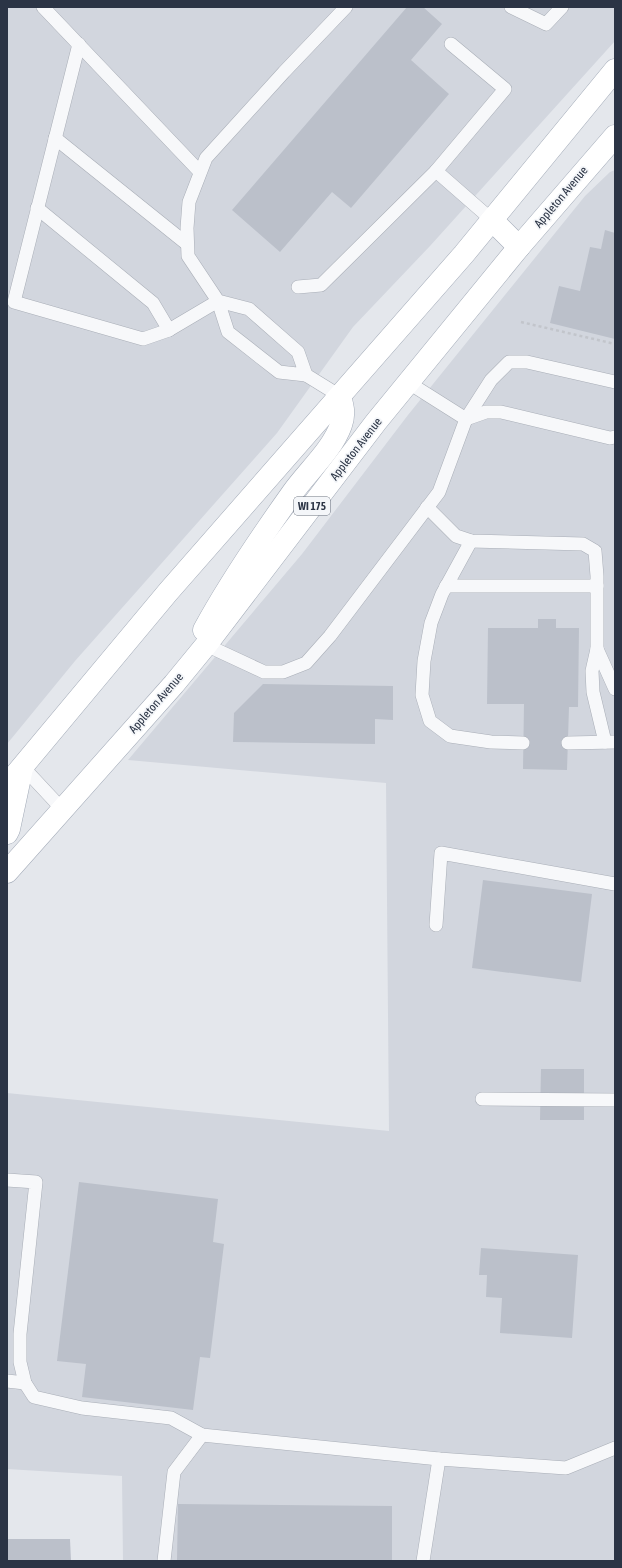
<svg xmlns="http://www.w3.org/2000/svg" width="622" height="1568" viewBox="0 0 622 1568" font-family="'Asap Condensed',sans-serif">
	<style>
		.built { fill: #d2d6de }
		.building { fill: #bbc0ca }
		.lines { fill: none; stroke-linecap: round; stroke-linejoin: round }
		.lane-casing { stroke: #a9aeb7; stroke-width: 14 }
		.primary-casing { stroke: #a3abb8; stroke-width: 23 }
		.path { stroke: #c2c5cb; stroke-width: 2.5; stroke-dasharray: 3 3; stroke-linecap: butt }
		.lane { stroke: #f7f8fa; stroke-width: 13 }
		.primary { stroke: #fff; stroke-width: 22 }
		.labels { text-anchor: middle; stroke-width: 3.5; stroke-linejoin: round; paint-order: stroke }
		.shield { fill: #f4f6f9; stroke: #676e7b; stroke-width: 1 }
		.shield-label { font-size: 11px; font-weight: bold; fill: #2b3445 }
		.street-label { font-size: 12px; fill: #2b3445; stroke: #f4f6f9 }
	</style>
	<rect width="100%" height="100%" fill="#e4e7ec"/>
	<g class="built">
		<path d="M7,7H615V41L430,246L353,327L277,433L75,661L7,744Z"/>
		<path d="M615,170V1561H123L122,1476L7,1469V1093L389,1131L386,783L128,760L302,554L408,415L585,196L610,172Z"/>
	</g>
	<g class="building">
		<path d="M407,7H423L442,24L411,60L449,94L351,208L332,192L280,252L232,210Z"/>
		<path d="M605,230L615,233V339L550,323L559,286L580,291L590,247L601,249Z"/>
		<path d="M538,619H556V628H579L578,707H569L567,770L523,769L524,704H487L488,628H538Z"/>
		<path d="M263,684L393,686V720L375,719V744L233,742L234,713Z"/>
		<path d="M483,880L592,894L581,982L472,968Z"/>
		<path d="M541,1069H584V1120H540Z"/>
		<path d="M79,1182L218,1199L213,1242L224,1244L210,1358L200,1357L193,1410L82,1397L86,1364L57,1361Z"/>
		<path d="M481,1248L578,1255L572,1338L500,1333L502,1298L486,1297L487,1275H479Z"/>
		<path d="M178,1504L392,1506V1561H177Z"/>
		<path d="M7,1539H70L71,1561H7Z"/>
	</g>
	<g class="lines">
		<g class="lane-casing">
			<g id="lane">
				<path d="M43,7L199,171"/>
				<path d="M511,7L546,24L562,7"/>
				<path d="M79,44L14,302L143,339L169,330L218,301L249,309L298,352L306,375L279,372L228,332L218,301L188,256L187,228L189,202L206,158L284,72L346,7"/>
				<path d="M451,44L505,89L436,171L492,220"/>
				<path d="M55,138L187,244"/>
				<path d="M37,208L153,303L169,330"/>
				<path d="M298,287L321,285L436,171"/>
				<path d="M306,375L340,396"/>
				<path d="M409,383L466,419L486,412H501L610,438L615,437"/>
				<path d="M427,507L456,536L471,541L583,544L595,551L597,576V649L592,671L593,692L605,742"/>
				<path d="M471,541L442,594L431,623L424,661L422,695L430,721L450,736L491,742L523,743"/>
				<path d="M446,586H597"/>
				<path d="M206,645L264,672H283L306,663L330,636L439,492L466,419L491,380L509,362H527L615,382"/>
				<path d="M597,649L615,689"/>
				<path d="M568,743L615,742"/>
				<path d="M22,766L63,810"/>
				<path d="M436,925L441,853L615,884"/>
				<path d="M482,1099L615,1100"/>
				<path d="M7,1180L36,1182L20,1334V1362L25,1383L34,1397L82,1408L171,1418L202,1435L439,1459L566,1468L615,1448"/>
				<path d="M7,1381L25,1383"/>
				<path d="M164,1561L174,1472L202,1435"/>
				<path d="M423,1561L439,1459"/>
			</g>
		</g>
		<g class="primary-casing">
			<g id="primary">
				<path d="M492,220L519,247"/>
				<path d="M204,630C230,582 261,537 293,492C309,470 332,450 341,425C345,414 343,407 340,396"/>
				<path d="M7,785L168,592L464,254L615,70"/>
				<path d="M7,833L9,829L22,768"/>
				<path d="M7,872L174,684L206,645L376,422L519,247L615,136"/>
			</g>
		</g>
		<path class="path" d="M521,322L615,344"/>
		<use href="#lane" class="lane"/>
		<use href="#primary" class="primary"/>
	</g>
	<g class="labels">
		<rect class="shield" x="294" y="497" width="36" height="18" rx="3"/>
		<g class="shield-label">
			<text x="312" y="510">WI 175</text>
		</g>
		<g class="street-label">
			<text transform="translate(561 197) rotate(-50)" y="4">Appleton Avenue</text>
			<text transform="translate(356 449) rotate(-52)" y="4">Appleton Avenue</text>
			<text transform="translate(156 703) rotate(-49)" y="4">Appleton Avenue</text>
		</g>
	</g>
	<rect width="622" height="1568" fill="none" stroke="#2b3445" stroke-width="16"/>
</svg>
